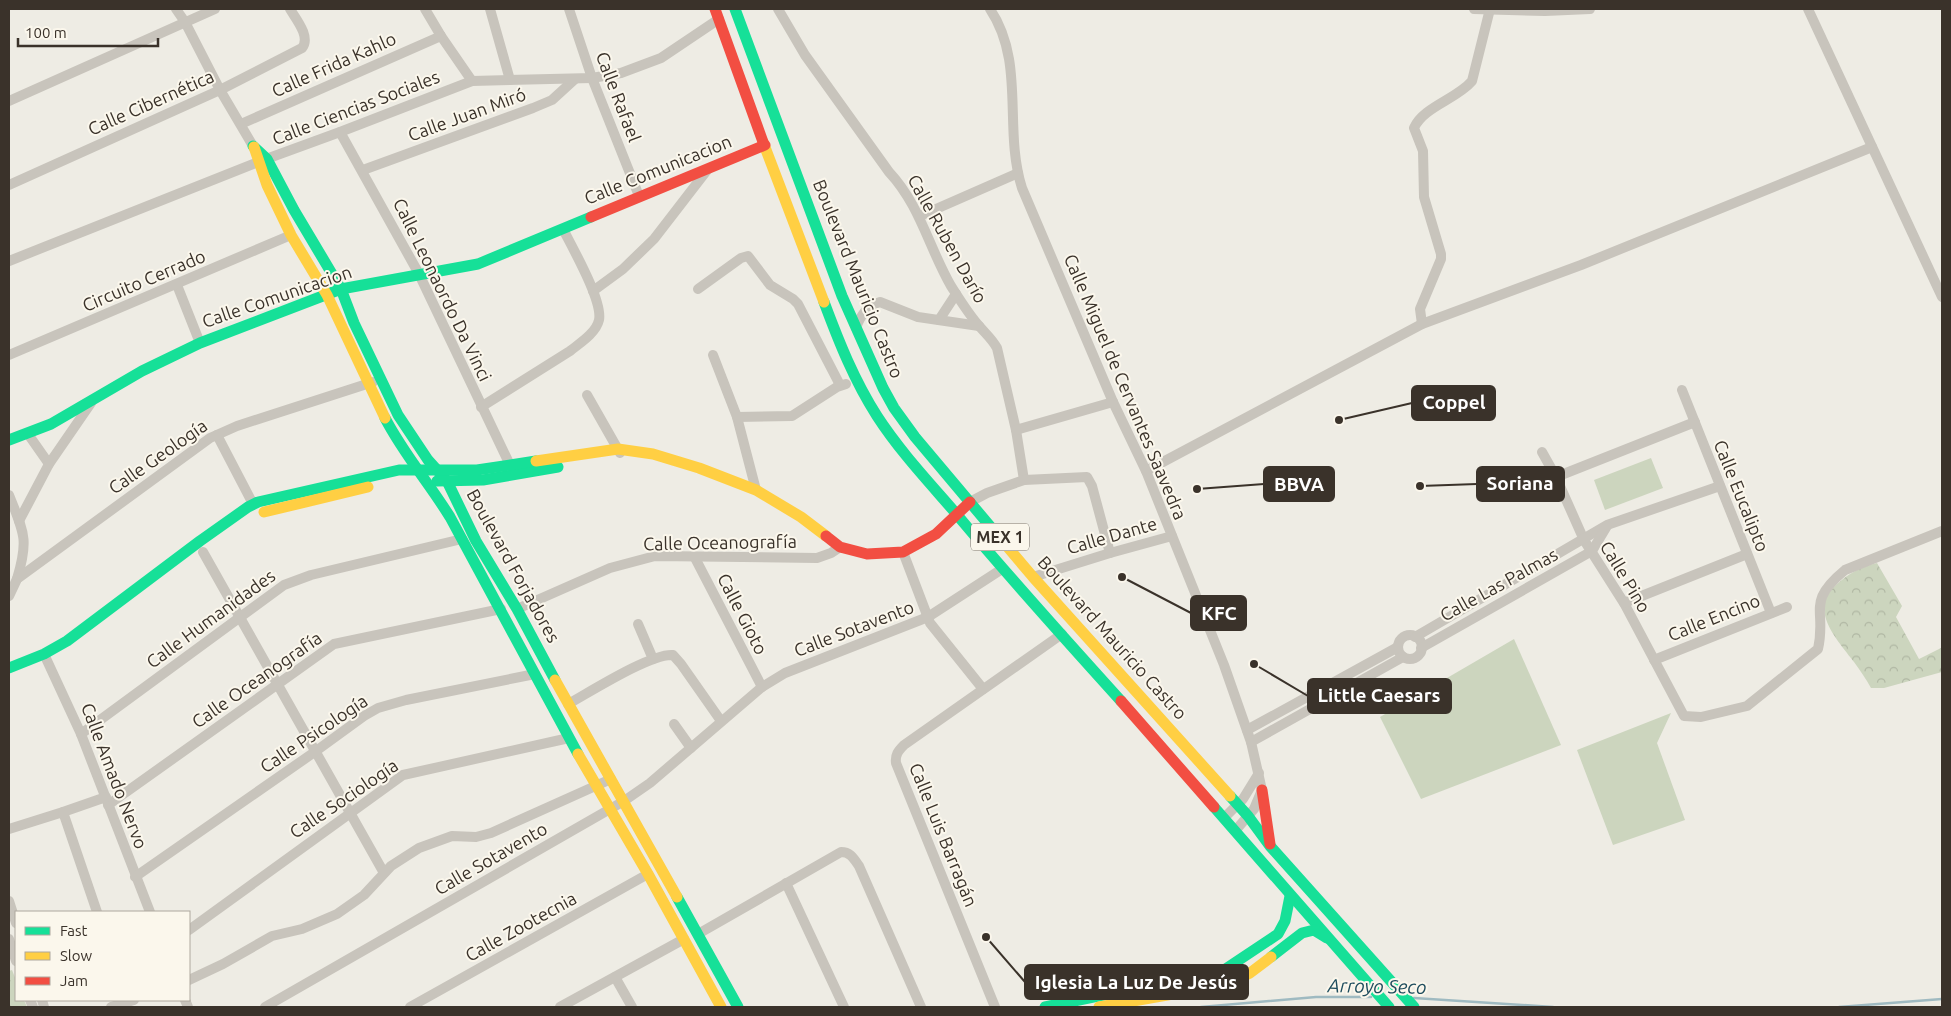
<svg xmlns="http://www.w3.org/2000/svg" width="1951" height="1016" viewBox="0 0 1951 1016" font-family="Ubuntu,sans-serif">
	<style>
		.green { fill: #ccd5be }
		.forest { fill: url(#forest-crowns) }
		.park { fill: url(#park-tufts) }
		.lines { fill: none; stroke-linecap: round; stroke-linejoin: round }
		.stream { stroke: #9fbac1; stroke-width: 2.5 }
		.street { stroke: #c8c4bc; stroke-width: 10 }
		.fast { stroke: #16e098; stroke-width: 11 }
		.slow { stroke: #ffcf43; stroke-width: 11 }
		.jam { stroke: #f24e42; stroke-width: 11 }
		.labels { text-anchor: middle; stroke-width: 4; stroke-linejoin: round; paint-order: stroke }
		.shield { fill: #fbf7ec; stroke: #746d64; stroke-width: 1 }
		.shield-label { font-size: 16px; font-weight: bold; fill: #3a322a }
		.street-label { font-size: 18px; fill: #3a322a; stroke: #fbf7ec }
		.water-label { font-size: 19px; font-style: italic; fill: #1e4c5d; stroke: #fbf7ec }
		.leader { fill: none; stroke: #3a322a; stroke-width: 2 }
		.callout-dot { fill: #3a322a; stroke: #fbf7ec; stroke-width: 2 }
		.callout { fill: #3a322a; stroke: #3a322a; stroke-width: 2 }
		.callout-label { font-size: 19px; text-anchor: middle; font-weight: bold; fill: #fff }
	</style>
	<defs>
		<pattern id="forest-crowns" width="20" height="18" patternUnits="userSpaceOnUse" patternTransform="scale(1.25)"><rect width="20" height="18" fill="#ccd5be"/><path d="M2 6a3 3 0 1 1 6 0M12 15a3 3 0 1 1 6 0" fill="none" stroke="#b0b7a3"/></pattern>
		<pattern id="park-tufts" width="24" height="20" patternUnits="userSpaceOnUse" patternTransform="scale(1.25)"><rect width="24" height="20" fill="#ccd5be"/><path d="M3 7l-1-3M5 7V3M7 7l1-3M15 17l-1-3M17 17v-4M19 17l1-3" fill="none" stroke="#b0b7a3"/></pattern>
	</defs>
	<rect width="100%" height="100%" fill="#eeece4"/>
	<g class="green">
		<path d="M1651,458L1663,488L1605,510L1594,480Z"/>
		<path d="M1514,639L1561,745L1421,799L1380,717Z"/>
		<path d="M1671,713L1657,743L1685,820L1613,845L1577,750Z"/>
	</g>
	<path class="forest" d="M1877,563L1902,606L1896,617L1919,659L1941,648L1942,672L1884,688H1871C1866,679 1860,670 1854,662C1837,639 1808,610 1836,585C1849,573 1861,567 1877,563Z"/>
	<path class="park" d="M12,970L16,980V1000H24L27,1007H9V971Z"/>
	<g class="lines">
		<g class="stream">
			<path d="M1414,998L1553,1007"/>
			<path d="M1201,1007L1316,997H1371"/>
			<path d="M1839,1007L1942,999"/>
		</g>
		<g class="street">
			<path d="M176,9L185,22L220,90L253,146"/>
			<path d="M425,9L441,36L472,81"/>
			<path d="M490,9L510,80"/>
			<path d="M569,9L592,78L639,196"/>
			<path d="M778,9L805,55L889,172C920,205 929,248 951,286C960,300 969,315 980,327C986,334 992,339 997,348L1016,430L1024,480"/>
			<path d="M990,9C1026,63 1003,128 1022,188L1113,402L1146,471L1224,665L1251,742L1262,790L1254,809L1235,831"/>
			<path d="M1474,9L1545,11L1590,9"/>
			<path d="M1808,9L1942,297"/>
			<path d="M9,101L215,9"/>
			<path d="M241,124L441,36"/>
			<path d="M340,132L419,274L510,465"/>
			<path d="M363,170L533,108L552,100L575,79"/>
			<path d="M9,185L220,90L302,48C311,37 296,19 290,9"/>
			<path d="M920,216L1018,173"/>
			<path d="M9,261L258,162L340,132L472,81L592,78L621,73L661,58L719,19"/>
			<path d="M177,285L200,343"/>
			<path d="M698,289L741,258L748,256L770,285L793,299L798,304L840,385"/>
			<path d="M593,291L623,269L654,239L708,169"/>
			<path d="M939,320L956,294"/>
			<path d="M1422,324L1420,309L1441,259V254L1424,197L1423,151L1414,128C1423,107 1457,99 1472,81L1490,9"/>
			<path d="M856,328C860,316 867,306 880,302L918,317L979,326"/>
			<path d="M9,355L291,235"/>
			<path d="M713,355L737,417L756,490"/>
			<path d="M1682,390L1771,613"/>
			<path d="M587,395L620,453"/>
			<path d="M481,407L570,351C580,343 596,333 599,320C603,301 572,247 563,229"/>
			<path d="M737,417L792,416L837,387L846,384"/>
			<path d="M1016,430L1113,402"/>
			<path d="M28,434L49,464"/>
			<path d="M217,435L253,504"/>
			<path d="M1542,452L1556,477L1584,540L1624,603L1684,716L1701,717L1747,706L1818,649C1827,610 1805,603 1845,570L1942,531"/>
			<path d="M1146,471L1422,324L1581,265L1872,147"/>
			<path d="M1556,477L1695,422"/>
			<path d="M9,495C24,533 29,539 17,579"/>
			<path d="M970,502L987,493L1024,480L1087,477L1092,486L1110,553"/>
			<path d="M19,521L49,464L91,403"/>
			<path d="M203,552L384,873"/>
			<path d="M903,552L930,623L983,689"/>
			<path d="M694,556L762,687"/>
			<path d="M1033,577L1110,553L1172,536"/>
			<path d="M9,596L17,579L210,438L237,426L373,382"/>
			<path d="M1624,603L1747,554"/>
			<path d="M517,609L610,568L655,556L817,558L831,553L840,547"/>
			<path d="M638,624L653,659"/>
			<circle cx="1410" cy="647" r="12"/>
			<path d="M1415,637L1607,525L1720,486"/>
			<path d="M1421,648L1592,551L1607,526"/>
			<path d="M44,654L81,734L150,912"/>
			<path d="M1654,660L1787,607"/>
			<path d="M568,704C590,692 651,653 673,655L681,664L721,721"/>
			<path d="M674,724L691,748"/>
			<path d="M1247,730L1398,647"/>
			<path d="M81,734L284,585L311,575L462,539"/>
			<path d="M1251,742L1403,657"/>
			<path d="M108,805L334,644L501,609"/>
			<path d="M1224,818L1243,799L1259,773"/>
			<path d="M9,829L63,812"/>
			<path d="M135,877L316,751L364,716L378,708L406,700L535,674"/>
			<path d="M786,883L844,1007"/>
			<path d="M9,901L16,923"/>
			<path d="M97,912L63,812L106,797"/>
			<path d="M189,930L403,775L569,738"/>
			<path d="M698,934L841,852C851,852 854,859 859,866L921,1007"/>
			<path d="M9,939L16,961"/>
			<path d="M615,977L632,1007"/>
			<path d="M189,980L223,964L272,936L302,929L337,914L364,895L391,866L419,848L452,836L476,837L491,833L611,779"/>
			<path d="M30,1000L33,1007"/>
			<path d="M42,1000L44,1007"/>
			<path d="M185,1000L188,1007"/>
			<path d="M111,1007L134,1000"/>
			<path d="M265,1007L624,801L650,783L762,687L785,673L928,617L1002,569"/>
			<path d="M410,1007L648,874"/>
			<path d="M560,1007L684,939"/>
			<path d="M995,1007L896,763C895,755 898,751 904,745L1062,634"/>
		</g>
		<g class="fast">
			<path d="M735,9L842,296L883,388L894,408L915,437L1000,538"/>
			<path d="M253,146L267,159L294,210L341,289L354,323L398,415L428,460L447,481L476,541L517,609L555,680"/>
			<path d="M824,302C839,342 854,380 877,416C899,450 927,480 953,510C1007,575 1064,638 1121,701"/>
			<path d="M385,418C403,453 429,483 450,517L578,754"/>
			<path d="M9,440L51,424L142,371L200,343L341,289L478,264L591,217"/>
			<path d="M437,481L483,480L558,467"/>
			<path d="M9,668L44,654L67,641L200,541L248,507L258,502L399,470H477L536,461"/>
			<path d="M1230,796L1248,816L1270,846L1414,1007"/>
			<path d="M1214,807L1389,1007"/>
			<path d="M677,897L738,1007"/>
			<path d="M1271,957L1302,933L1314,930L1327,938"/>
			<path d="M1045,1007L1224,970L1278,934L1285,921L1290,896"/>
		</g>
		<g class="slow">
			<path d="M763,142L824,302"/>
			<path d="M254,147L267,185L291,235L327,295L385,418"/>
			<path d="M536,461L618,449L653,454L699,468L756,490L801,517L826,536"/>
			<path d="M264,512L368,487"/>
			<path d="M1000,538L1033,577L1230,796"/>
			<path d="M555,680L677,897"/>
			<path d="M578,754L648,874L721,1007"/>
			<path d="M1099,1007L1224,985L1250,973L1271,957"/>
		</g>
		<g class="jam">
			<path d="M715,9L763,142"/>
			<path d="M591,217L765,145"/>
			<path d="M826,536L840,547L867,554L903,552L936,534L970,502"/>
			<path d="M1121,701L1214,807"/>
			<path d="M1262,790L1270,844"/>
		</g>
	</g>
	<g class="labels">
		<rect class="shield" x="971" y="523.5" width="58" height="27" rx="4"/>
		<g class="shield-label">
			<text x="1000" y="543">MEX 1</text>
		</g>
		<g class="street-label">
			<text transform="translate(334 65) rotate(-24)" y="6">Calle Frida Kahlo</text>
			<text transform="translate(618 97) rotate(69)" y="6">Calle Rafael</text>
			<text transform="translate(151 103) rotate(-24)" y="6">Calle Cibernética</text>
			<text transform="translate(356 108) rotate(-21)" y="6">Calle Ciencias Sociales</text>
			<text transform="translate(467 115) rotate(-20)" y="6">Calle Juan Miró</text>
			<text transform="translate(658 170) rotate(-22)" y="6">Calle Comunicacion</text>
			<text transform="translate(947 239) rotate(61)" y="6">Calle Ruben Darío</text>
			<text transform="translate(858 279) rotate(68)" y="6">Boulevard Mauricio Castro</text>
			<text transform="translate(144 281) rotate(-23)" y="6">Circuito Cerrado</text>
			<text transform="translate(442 290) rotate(64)" y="6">Calle Leonaordo Da Vinci</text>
			<text transform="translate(277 297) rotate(-19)" y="6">Calle Comunicacion</text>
			<text transform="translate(1125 387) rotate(67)" y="6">Calle Miguel de Cervantes Saavedra</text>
			<text transform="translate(158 457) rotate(-35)" y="6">Calle Geología</text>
			<text transform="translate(1741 496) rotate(68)" y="6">Calle Eucalipto</text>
			<text transform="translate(1112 536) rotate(-16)" y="6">Calle Dante</text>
			<text transform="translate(720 543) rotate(-1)" y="6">Calle Oceanografía</text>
			<text transform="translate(513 566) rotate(61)" y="6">Boulevard Forjadores</text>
			<text transform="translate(1625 577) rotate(59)" y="6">Calle Pino</text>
			<text transform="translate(1499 585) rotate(-29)" y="6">Calle Las Palmas</text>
			<text transform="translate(742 614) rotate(63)" y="6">Calle Gioto</text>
			<text transform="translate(1714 618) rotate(-22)" y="6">Calle Encino</text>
			<text transform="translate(211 619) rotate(-36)" y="6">Calle Humanidades</text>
			<text transform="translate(854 629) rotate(-21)" y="6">Calle Sotavento</text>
			<text transform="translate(1112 638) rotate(48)" y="6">Boulevard Mauricio Castro</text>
			<text transform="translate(257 680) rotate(-35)" y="6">Calle Oceanografía</text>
			<text transform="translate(314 734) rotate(-34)" y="6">Calle Psicología</text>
			<text transform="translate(114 776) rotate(69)" y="6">Calle Amado Nervo</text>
			<text transform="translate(344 799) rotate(-34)" y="6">Calle Sociología</text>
			<text transform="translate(943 835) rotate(68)" y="6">Calle Luis Barragán</text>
			<text transform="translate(491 859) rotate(-30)" y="6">Calle Sotavento</text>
			<text transform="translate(521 927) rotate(-29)" y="6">Calle Zootecnia</text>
		</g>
		<g class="water-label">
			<text transform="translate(1377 986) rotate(1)" y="7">Arroyo Seco</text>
		</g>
	</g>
	<path class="leader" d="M1339 420L1412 403M1420 486L1477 484M1197 489L1264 484M1122 577L1191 613M1254 664L1308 696M986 937L1025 982"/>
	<g class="callout-dot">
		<circle cx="1339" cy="420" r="5"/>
		<circle cx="1420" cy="486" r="5"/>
		<circle cx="1197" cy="489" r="5"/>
		<circle cx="1122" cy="577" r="5"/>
		<circle cx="1254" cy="664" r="5"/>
		<circle cx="986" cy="937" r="5"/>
	</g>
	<g class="callout">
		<rect x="1412" y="386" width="83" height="34" rx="5"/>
		<rect x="1477" y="467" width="87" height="34" rx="5"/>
		<rect x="1264" y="467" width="70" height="34" rx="5"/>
		<rect x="1191" y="596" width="55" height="34" rx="5"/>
		<rect x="1308" y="679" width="143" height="34" rx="5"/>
		<rect x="1025" y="965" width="223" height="34" rx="5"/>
	</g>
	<g class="callout-label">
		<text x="1454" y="409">Coppel</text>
		<text x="1520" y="490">Soriana</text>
		<text x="1299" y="491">BBVA</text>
		<text x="1219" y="620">KFC</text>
		<text x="1379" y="702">Little Caesars</text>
		<text x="1136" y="989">Iglesia La Luz De Jesús</text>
	</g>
	<rect width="1951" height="1016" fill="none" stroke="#3a322a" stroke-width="20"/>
	<rect x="15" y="911" width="175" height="90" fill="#fbf7ec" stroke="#aea89e"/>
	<rect x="25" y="927" width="25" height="8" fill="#16e098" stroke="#aea89e"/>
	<text x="60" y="936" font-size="15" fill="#3a322a">Fast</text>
	<rect x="25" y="952" width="25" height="8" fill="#ffcf43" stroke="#aea89e"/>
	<text x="60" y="961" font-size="15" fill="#3a322a">Slow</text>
	<rect x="25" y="977" width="25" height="8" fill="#f24e42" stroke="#aea89e"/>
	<text x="60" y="986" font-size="15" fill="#3a322a">Jam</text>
	<path d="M18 38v8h140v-8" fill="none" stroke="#3a322a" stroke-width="2.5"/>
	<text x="25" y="38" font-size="15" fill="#3a322a" stroke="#fbf7ec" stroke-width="4" paint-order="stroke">100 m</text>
</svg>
